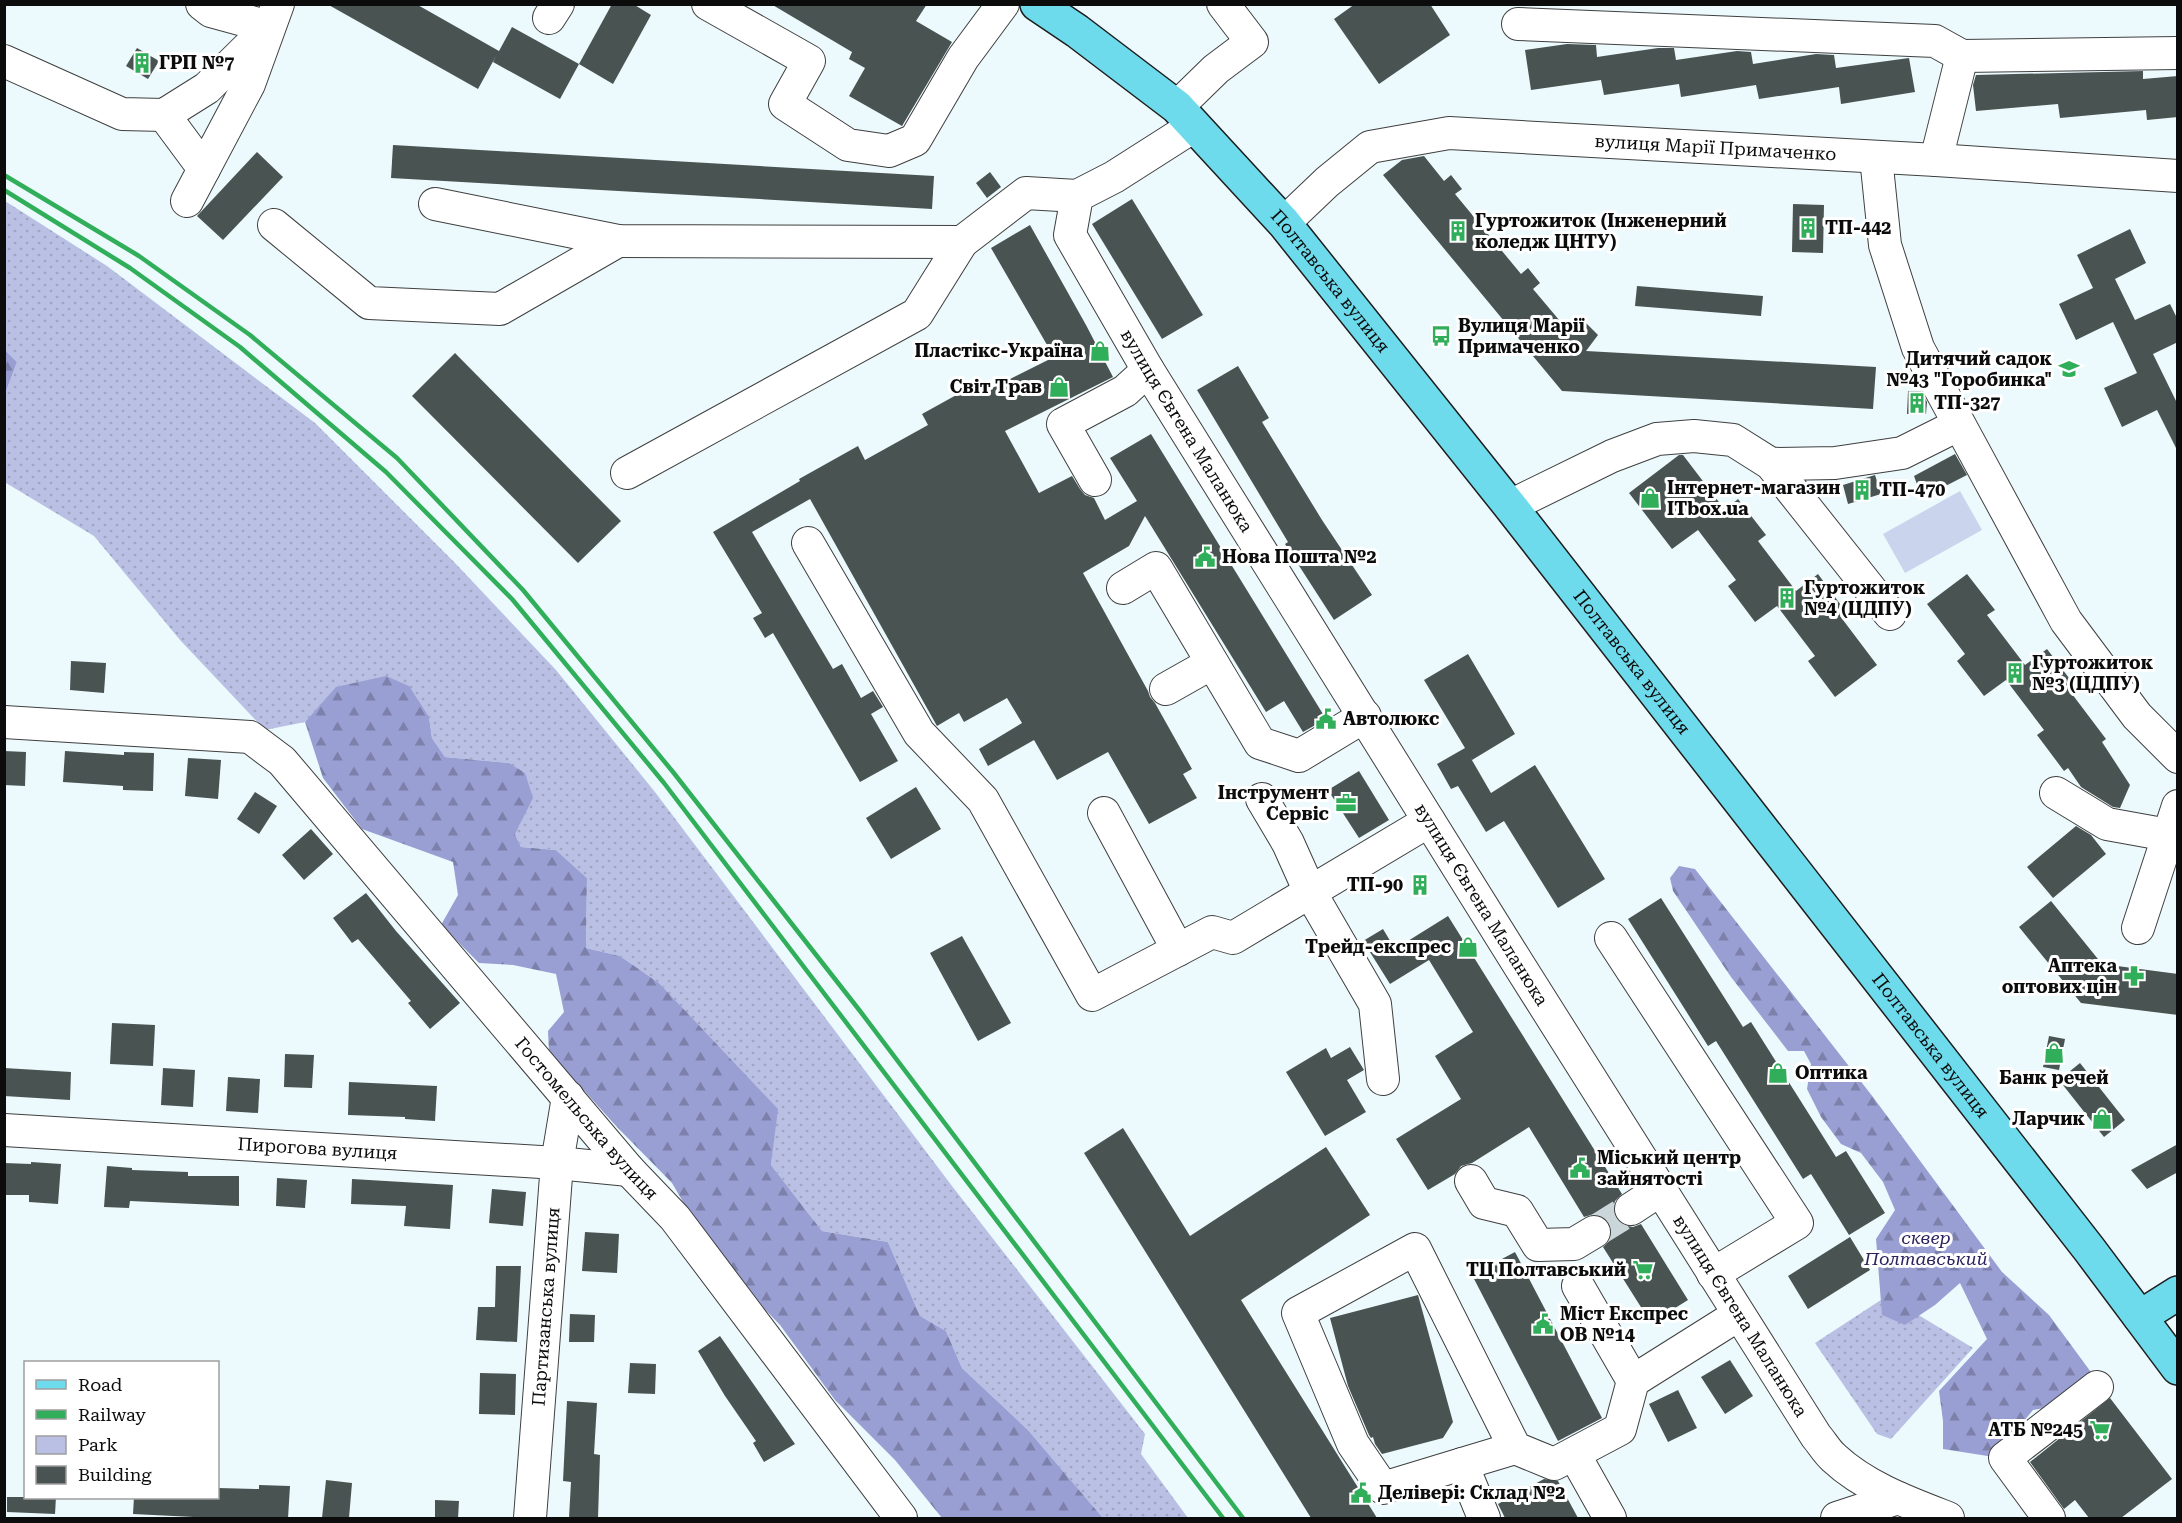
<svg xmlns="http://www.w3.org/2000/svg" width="2182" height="1523" viewBox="0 0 2182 1523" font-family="'Roboto Serif',serif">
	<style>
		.green { fill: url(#green-dots) }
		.forest { fill: url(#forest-firs) }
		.pitch { fill: #cad4ec }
		.building { fill: #495351 }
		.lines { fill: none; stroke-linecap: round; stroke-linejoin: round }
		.minor-tunnel { stroke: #cad6d9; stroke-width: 32; stroke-dasharray: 32 16; stroke-linecap: butt }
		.minor-casing { stroke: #3f3f3f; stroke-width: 34 }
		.major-casing { stroke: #1d1d1d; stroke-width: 36 }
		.minor { stroke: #fff; stroke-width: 32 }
		.major { stroke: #6edbec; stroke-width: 33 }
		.rail { stroke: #31ae5a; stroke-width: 4.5 }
		.labels { text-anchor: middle; stroke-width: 6; stroke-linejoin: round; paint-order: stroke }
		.poi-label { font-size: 18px; font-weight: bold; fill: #0c0c0c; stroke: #fff; text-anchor: start }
		.street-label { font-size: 18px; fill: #0c0c0c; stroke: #fff }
		.park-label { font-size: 18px; font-style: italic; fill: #2c235d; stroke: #fff }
	</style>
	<defs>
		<pattern id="green-dots" width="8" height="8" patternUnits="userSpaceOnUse" patternTransform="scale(1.5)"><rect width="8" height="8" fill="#b9c0e4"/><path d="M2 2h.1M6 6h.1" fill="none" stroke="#9ea4c2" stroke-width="1.8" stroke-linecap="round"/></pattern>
		<pattern id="forest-firs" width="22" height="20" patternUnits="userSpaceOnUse" patternTransform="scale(1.5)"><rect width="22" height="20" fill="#9a9fd3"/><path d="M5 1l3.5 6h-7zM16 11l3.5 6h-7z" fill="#7c80aa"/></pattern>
	</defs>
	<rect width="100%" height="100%" fill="#ecfafd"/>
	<g class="green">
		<path d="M5,201L107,266L315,423L455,563L556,670L655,792L952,1186L1145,1434L1141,1454L1188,1518H1103L1028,1430L962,1368L946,1331L920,1316L888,1242L822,1231L771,1165L777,1109L659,983L620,956L586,948L587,878L556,850L521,847L515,834L532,798L509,763L445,757L432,738L429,717L337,687L305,722L265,730L180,640L94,536L6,483L5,484V394L17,362L5,350Z"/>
		<path d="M1887,1296L1973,1348L1891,1439L1877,1434L1815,1343Z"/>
	</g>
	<g class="forest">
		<path d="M5,350L17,362L5,394Z"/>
		<path d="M386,676L409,686L429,717L432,738L445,757L509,763L525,773L533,798L515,834L521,847L556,850L587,878L586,948L620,956L659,983L778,1109L771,1165L822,1231L888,1242L920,1316L946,1331L962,1368L1028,1430L1103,1518H942L895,1460L835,1400L780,1325L715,1257L672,1183L617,1127L549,1052L548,1031L564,1012L556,974L513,965L479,963L441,925L458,895L453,862L362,829L323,778L305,722L336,687Z"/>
		<path d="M1679,866L1695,869L1873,1097L2002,1272L2049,1315L2096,1379L2056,1406L2033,1410L1994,1457L1943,1449V1421L1939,1391L1987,1339L1960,1283L1935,1305L1905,1325L1882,1315L1876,1239L1895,1210L1883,1182L1861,1153L1841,1144L1821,1117L1807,1089L1811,1064L1804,1051H1788L1731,977L1673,891L1670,878Z"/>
	</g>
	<path class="pitch" d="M1960,491L1982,530L1905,573L1883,534Z"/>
	<g class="building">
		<path d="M327,4H416L499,51L512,27L579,64L560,99L493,62L496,56L478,89Z"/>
		<path d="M612,4H633L651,15L613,84L579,64Z"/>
		<path d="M771,4H927L916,21L952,42L902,126L849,96L865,68L849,59L852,52Z"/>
		<path d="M1355,4H1430L1450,35L1379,84L1334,19Z"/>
		<path d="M1567,44L1596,45L1597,57L1658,48H1674L1676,60L1737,51L1751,52L1753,64L1816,54L1834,55L1836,68L1909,58L1915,92L1841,104L1839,87L1759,99L1756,85L1681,97L1679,84L1604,95L1601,80L1531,90L1525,50Z"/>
		<path d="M137,48L159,61L148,79L126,66Z"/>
		<path d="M2143,71V79L2178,76V117L2147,120L2146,110L2060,118L2058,104L1976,111L1973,85L1976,75Z"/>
		<path d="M393,145L934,176L932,209L391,178Z"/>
		<path d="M257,152L283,177L223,240L197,216Z"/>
		<path d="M1424,156L1444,181L1451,175L1462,189L1455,194L1521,274L1528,268L1540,283L1533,289L1565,327L1579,316L1598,335L1586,351L1876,367L1873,409L1562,391L1383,175L1402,160Z"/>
		<path d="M990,172L1001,187L987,198L976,183Z"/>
		<path d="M1132,199L1203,315L1162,339L1092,224Z"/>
		<path d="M1793,204L1824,205L1823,253L1792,252Z"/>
		<path d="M1030,225L1086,325L1113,377L1005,431L1039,493L1072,476L1080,489L1085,495L1094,498L1105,520L1137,501L1110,458L1151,434L1326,719L1303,732L1284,701L1266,712L1145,516L1129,546L1083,573L1148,691L1150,697L1155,703L1192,769L1183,774L1197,798L1149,824L1108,752L1057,780L1034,740L988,766L979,749L1022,723L1007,698L964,722L959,713L937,726L810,499L752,532L833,669L842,664L861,698L873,691L883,707L871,714L898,761L860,782L773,633L765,638L753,618L762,613L713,532L800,481L799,479L858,446L865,460L928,425L922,414L978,383L984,392L1054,357L991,248Z"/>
		<path d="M2130,229L2146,263L2115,279L2135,320L2170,304L2178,320V342L2153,354L2178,405V452L2157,410L2122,427L2104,388L2137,373L2113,322L2076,340L2059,304L2093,288L2077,255Z"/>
		<path d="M1637,286L1763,296L1761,316L1635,306Z"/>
		<path d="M455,353L621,521L578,563L412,396Z"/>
		<path d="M1238,366L1269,418L1262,422L1322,520L1372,595L1334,620L1285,544L1288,542L1197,390Z"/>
		<path d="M1908,391H1921L1927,402L1926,414H1907Z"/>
		<path d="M1955,454L1967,475L1922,498L1914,476Z"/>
		<path d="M1679,455H1683L1725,510L1738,499L1766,535L1758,541L1796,591L1818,574L1846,612L1840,616L1877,665L1835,697L1808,661L1815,656L1777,606L1755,622L1728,586L1736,580L1698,530L1672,549L1629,493Z"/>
		<path d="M1875,475L1881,494L1848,504L1843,485Z"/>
		<path d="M1967,574L1995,610L1987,615L2025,665L2047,649L2075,686L2069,690L2106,739L2102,742L2130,785L2120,808L2113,807L2081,787L2068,768L2064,771L2037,735L2044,730L2006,680L1984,696L1957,661L1965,654L1927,604Z"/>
		<path d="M1468,654L1515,734L1472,760L1469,755L1491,793L1535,765L1605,879L1558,908L1504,821L1486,832L1458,786L1451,789L1437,764L1465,748L1424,680Z"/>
		<path d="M71,661L106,663L104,693L70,690Z"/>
		<path d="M4,751L26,752L25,786L4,785Z"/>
		<path d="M65,751L124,755V752L154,753L153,791L123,790V786L63,782Z"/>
		<path d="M188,758L221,760L218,799L185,796Z"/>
		<path d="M1359,771L1389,820L1359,838L1328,790Z"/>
		<path d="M916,787L941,829L891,859L866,818Z"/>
		<path d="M255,792L277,806L259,834L237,819Z"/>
		<path d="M2076,826L2091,835L2106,854L2053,898L2027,867Z"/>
		<path d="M311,829L333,854L304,880L282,855Z"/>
		<path d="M366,893L396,931L460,1003L430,1029L408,1003L411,1001L358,939L352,943L333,918Z"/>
		<path d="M1661,898L1743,1027L1751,1022L1836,1157L1846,1151L1885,1213L1849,1235L1811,1174L1803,1179L1716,1041L1708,1046L1628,919Z"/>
		<path d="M2051,901L2102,964L2178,974V1015L2081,1003L2019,927Z"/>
		<path d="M1448,916L1622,1194L1615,1201L1613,1209L1616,1218L1623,1225L1633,1227L1641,1224L1688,1300L1651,1323L1603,1247L1609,1241L1612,1232L1609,1222L1603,1217L1594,1214L1584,1217L1529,1127L1472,1163L1461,1166L1455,1174L1428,1190L1396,1139L1461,1099L1435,1056L1473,1032L1429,960L1390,984L1363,941L1383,929L1395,949Z"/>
		<path d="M962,936L1011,1023L978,1041L930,953Z"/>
		<path d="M112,1023L155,1025L153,1066L110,1064Z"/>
		<path d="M2049,1036L2065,1039L2059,1070L2043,1067Z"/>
		<path d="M1350,1047L1364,1070L1347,1080L1366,1112L1325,1136L1286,1072L1326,1048L1331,1058Z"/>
		<path d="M285,1054L314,1055L312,1088L284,1087Z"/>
		<path d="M2080,1063L2125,1120L2104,1137L2059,1080Z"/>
		<path d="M4,1068L71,1072L70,1100L4,1096Z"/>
		<path d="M163,1068L195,1070L193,1107L161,1105Z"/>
		<path d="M228,1077L260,1079L258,1113L226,1111Z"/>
		<path d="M349,1082L437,1086L435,1121L405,1119V1117L348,1115Z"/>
		<path d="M1123,1128L1190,1236L1326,1147L1370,1215L1241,1300L1377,1518H1311L1084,1153Z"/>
		<path d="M2178,1144V1172L2147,1189L2131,1170Z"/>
		<path d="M31,1162L61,1164L58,1204L29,1202V1195H4V1163L31,1164Z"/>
		<path d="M107,1166L132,1168V1170L188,1172V1176H239V1206L130,1201L129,1208L104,1207Z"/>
		<path d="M277,1178L307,1180L305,1208L276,1206Z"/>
		<path d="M352,1179L453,1185L450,1229L404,1226L406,1206L351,1204Z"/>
		<path d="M492,1189L526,1192L523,1226L489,1223Z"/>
		<path d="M585,1232L619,1234L617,1273L582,1271Z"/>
		<path d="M1850,1237L1870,1270L1808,1309L1788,1276Z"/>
		<path d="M1515,1252L1602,1418L1558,1441L1472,1275Z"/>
		<path d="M496,1266H521L517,1342L476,1340L478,1307H495Z"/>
		<path d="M1418,1295L1453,1422L1443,1438L1382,1454L1375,1444L1373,1437L1371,1438L1369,1435L1348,1386L1330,1318Z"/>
		<path d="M570,1314L595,1315L594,1342H569Z"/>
		<path d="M720,1336L795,1444L764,1462L753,1443L756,1441L725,1396L698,1351Z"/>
		<path d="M1730,1360L1753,1396L1725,1414L1701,1377Z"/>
		<path d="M630,1363L656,1364L655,1394L628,1393Z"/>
		<path d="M480,1373L516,1374L515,1415L479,1414Z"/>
		<path d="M1678,1390L1697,1428L1668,1442L1649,1404Z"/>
		<path d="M2110,1398L2172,1479L2121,1518H2089L2075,1500L2064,1509L2030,1462Z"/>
		<path d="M567,1401L597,1403L594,1454L600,1455L598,1518H569L571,1482L563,1481Z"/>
		<path d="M1544,1479L1558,1481L1578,1518H1505L1498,1504Z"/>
		<path d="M326,1480L352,1483L349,1518H322Z"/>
		<path d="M259,1485L290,1486L288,1518H214L133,1514L134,1497H218V1488L259,1489Z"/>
		<path d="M7,1497H56L55,1514L7,1512Z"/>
		<path d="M435,1500L459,1501L458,1518H435Z"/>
	</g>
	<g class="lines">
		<path class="minor-tunnel" d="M1594,1232L1631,1209"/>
		<g class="minor-casing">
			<g id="minor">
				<path d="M202,4L211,11L269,27"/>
				<path d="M708,4L809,61L785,104L848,145L889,151L915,140L963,58L1003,4"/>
				<path d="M549,18L558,4"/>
				<path d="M1518,24L1935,41L1962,56L2178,53"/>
				<path d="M4,61L122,114L164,115L207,88L269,27"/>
				<path d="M1177,107L1216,69L1252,42L1223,4"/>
				<path d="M164,115L204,169"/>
				<path id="s1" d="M1194,126L1114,177L1077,196L1070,235L1148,370L1517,962L1816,1436C1822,1443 1827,1452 1834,1458C1865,1487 1909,1503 1948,1518"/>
				<path d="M1876,157L1885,245L1918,348L2066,621L2137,716L2178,757"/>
				<path d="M1936,160L1962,56"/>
				<path d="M187,201L249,84L278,4"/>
				<path d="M435,204L618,241L962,242"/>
				<path id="s2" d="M1284,223L1327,182L1370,147L1449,133L1936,160L2178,176"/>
				<path d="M274,225L369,303L500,309L618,241"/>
				<path d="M1771,464L1835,463L1902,453L1958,425"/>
				<path d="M627,473L917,314L962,242L1026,193L1077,196"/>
				<path d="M1095,480L1063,424L1125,391L1148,370"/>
				<path d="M1510,506L1612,456L1657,439L1694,436L1733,440L1771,464L1890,614"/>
				<path d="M808,543L919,733L983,800L1092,995L1212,932L1233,938L1429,821"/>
				<path d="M1123,588L1156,568L1260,743L1299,756L1365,716"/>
				<path d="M1166,689L1212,663"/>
				<path id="s3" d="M4,722L250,737L282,761L629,1170L675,1218L901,1518"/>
				<path d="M2056,793L2107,824L2168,835"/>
				<path d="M1262,799L1288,843L1310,892L1375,1004L1383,1079"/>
				<path d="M1104,813L1178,950"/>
				<path d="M2138,928L2178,806"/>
				<path d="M1611,938L1797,1223L1713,1274"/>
				<path id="s4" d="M4,1130L557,1163L629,1170"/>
				<path d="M1471,1181L1484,1203L1517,1211L1538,1245L1574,1244L1594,1232"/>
				<path d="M1631,1209L1660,1190"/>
				<path d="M1578,1286L1633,1381"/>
				<path d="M1574,1454L1610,1518"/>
				<path d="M1462,1464L1383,1488L1353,1444L1298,1313L1415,1249L1515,1448L1554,1464L1620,1429L1633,1381L1738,1315"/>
				<path id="s5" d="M530,1518L557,1163L568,1097"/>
				<path d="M1484,1518L1462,1464L1515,1448"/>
				<path d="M1837,1518L1898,1498"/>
				<path d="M2049,1518L2005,1458L2097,1387"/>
			</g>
		</g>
		<g class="major-casing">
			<g id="major">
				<path id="s6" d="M1037,4L1077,31L1177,107L1284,223L1510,506L2089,1249L2178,1368"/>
				<path d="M2140,1317L2178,1293"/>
			</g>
		</g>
		<use href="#minor" class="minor"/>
		<use href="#major" class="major"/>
		<g class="rail">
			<path d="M4,175L139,256L250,335L397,458L523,590L673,772L860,1011L1243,1518"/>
			<path d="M4,190L130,268L240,347L386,472L512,599L664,783L1223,1518"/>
		</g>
	</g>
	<defs>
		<g id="building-bare" transform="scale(1.62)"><path d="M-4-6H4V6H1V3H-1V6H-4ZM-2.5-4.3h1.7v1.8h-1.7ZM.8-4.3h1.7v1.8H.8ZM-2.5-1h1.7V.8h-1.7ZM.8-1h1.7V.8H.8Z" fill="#31ae5a" stroke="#fff" stroke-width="2.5" paint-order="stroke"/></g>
		<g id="bus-bare" transform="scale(1.62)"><path d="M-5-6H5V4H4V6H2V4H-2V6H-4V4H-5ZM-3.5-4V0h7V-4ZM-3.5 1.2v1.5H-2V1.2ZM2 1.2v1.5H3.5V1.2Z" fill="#31ae5a" stroke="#fff" stroke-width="2.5" paint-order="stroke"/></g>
		<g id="shop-bare" transform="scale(1.62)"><path d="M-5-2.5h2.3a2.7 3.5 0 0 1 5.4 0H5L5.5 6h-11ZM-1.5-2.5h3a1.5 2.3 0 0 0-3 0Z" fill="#31ae5a" stroke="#fff" stroke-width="2.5" paint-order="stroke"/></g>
		<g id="school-bare" transform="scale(1.62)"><path d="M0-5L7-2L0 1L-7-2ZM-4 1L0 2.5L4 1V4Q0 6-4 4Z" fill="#31ae5a" stroke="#fff" stroke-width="2.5" paint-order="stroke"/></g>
		<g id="civic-bare" transform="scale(1.62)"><path d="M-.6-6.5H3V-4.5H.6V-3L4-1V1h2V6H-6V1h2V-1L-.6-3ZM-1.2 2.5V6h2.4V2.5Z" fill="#31ae5a" stroke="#fff" stroke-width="2.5" paint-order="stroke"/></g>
		<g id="office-bare" transform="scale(1.62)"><path d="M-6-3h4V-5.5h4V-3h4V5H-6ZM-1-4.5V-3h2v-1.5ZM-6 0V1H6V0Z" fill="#31ae5a" stroke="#fff" stroke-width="2.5" paint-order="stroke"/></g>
		<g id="pharmacy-bare" transform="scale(1.62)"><path d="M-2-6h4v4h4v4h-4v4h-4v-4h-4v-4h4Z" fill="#31ae5a" stroke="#fff" stroke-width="2.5" paint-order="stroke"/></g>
		<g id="supermarket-bare" transform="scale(1.62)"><path d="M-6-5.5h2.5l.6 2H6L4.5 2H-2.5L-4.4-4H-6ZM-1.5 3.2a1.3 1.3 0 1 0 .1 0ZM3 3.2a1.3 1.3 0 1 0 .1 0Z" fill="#31ae5a" stroke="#fff" stroke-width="2.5" paint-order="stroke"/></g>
	</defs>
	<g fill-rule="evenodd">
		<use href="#building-bare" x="142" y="63"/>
		<use href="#building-bare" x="1808" y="228"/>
		<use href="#building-bare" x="1458" y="231"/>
		<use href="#bus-bare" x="1441" y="336"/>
		<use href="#shop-bare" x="1100" y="351"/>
		<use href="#school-bare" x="2069" y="369"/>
		<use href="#shop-bare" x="1059" y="387"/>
		<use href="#building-bare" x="1917" y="403"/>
		<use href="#building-bare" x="1862" y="490"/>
		<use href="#shop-bare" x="1650" y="498"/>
		<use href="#civic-bare" x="1205" y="557"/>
		<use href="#building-bare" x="1787" y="598"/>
		<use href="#building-bare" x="2015" y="673"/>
		<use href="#civic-bare" x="1326" y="719"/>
		<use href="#office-bare" x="1346" y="803"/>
		<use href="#building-bare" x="1420" y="885"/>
		<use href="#shop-bare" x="1468" y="947"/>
		<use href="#pharmacy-bare" x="2134" y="976"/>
		<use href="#shop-bare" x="2054" y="1053"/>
		<use href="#shop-bare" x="1778" y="1073"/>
		<use href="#shop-bare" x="2102" y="1119"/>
		<use href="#civic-bare" x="1580" y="1168"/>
		<use href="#supermarket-bare" x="1643" y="1270"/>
		<use href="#civic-bare" x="1543" y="1324"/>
		<use href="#supermarket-bare" x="2100" y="1430"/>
		<use href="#civic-bare" x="1361" y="1493"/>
	</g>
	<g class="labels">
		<g class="poi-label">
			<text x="159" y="69">ГРП №7</text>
			<text x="1475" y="227">Гуртожиток (Інженерний<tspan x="1475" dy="21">коледж ЦНТУ)</tspan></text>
			<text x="1825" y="234">ТП-442</text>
			<text x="1458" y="332">Вулиця Марії<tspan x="1458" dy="21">Примаченко</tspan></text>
			<text x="1083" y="357" text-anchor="end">Пластікс-Україна</text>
			<text x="2052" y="365" text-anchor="end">Дитячий садок<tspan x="2052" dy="21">№43 "Горобинка"</tspan></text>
			<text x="1042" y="393" text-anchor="end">Світ Трав</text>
			<text x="1934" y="409">ТП-327</text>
			<text x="1667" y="494">Інтернет-магазин<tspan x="1667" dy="21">ITbox.ua</tspan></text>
			<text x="1879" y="496">ТП-470</text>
			<text x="1222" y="563">Нова Пошта №2</text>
			<text x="1804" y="594">Гуртожиток<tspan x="1804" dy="21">№4 (ЦДПУ)</tspan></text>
			<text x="2032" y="669">Гуртожиток<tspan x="2032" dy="21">№3 (ЦДПУ)</tspan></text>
			<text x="1343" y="725">Автолюкс</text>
			<text x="1329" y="799" text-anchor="end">Інструмент<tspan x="1329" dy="21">Сервіс</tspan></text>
			<text x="1403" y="891" text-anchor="end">ТП-90</text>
			<text x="1451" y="953" text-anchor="end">Трейд-експрес</text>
			<text x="2117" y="972" text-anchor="end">Аптека<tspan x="2117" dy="21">оптових цін</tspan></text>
			<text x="1795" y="1079">Оптика</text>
			<text x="2054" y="1084" text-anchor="middle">Банк речей</text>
			<text x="2085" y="1125" text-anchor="end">Ларчик</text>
			<text x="1597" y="1164">Міський центр<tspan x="1597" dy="21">зайнятості</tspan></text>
			<text x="1626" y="1276" text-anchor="end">ТЦ Полтавський</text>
			<text x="1560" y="1320">Міст Експрес<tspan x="1560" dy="21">ОВ №14</tspan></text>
			<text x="2083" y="1436" text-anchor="end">АТБ №245</text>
			<text x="1378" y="1499">Делівері: Склад №2</text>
		</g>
		<g class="street-label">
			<text dy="6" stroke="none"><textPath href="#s2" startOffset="462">вулиця Марії Примаченко</textPath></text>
			<text dy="6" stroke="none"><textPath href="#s6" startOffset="406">Полтавська вулиця</textPath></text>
			<text dy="6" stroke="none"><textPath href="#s1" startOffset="404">вулиця Євгена Маланюка</textPath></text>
			<text dy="6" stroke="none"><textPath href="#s6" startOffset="892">Полтавська вулиця</textPath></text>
			<text dy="6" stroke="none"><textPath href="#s1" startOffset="962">вулиця Євгена Маланюка</textPath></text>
			<text dy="6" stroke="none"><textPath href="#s6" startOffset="1378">Полтавська вулиця</textPath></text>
			<text dy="6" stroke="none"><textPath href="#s3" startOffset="756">Гостомельська вулиця</textPath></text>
			<text dy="6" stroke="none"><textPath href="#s4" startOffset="314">Пирогова вулиця</textPath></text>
			<text dy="6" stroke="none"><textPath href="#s5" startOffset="212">Партизанська вулиця</textPath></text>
			<text dy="6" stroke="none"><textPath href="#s1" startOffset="1448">вулиця Євгена Маланюка</textPath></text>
		</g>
		<g class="park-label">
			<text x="1926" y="1244">сквер<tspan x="1926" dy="21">Полтавський</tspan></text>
		</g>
	</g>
	<rect width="2182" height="1523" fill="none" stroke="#0c0c0c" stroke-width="12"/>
	<rect x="24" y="1361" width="195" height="138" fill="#ffffff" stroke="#9e9e9e" stroke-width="1.5"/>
	<rect x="36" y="1380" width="30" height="9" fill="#6edbec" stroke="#9e9e9e" stroke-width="1.5"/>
	<text x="78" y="1391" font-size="18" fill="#0c0c0c">Road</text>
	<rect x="36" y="1410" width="30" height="9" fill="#31ae5a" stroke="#9e9e9e" stroke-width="1.5"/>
	<text x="78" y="1421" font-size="18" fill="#0c0c0c">Railway</text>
	<rect x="36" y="1436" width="30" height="18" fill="#b9c0e4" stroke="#9e9e9e" stroke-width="1.5"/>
	<text x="78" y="1451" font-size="18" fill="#0c0c0c">Park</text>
	<rect x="36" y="1466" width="30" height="18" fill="#495351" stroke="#9e9e9e" stroke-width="1.5"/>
	<text x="78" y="1481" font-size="18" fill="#0c0c0c">Building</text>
</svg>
